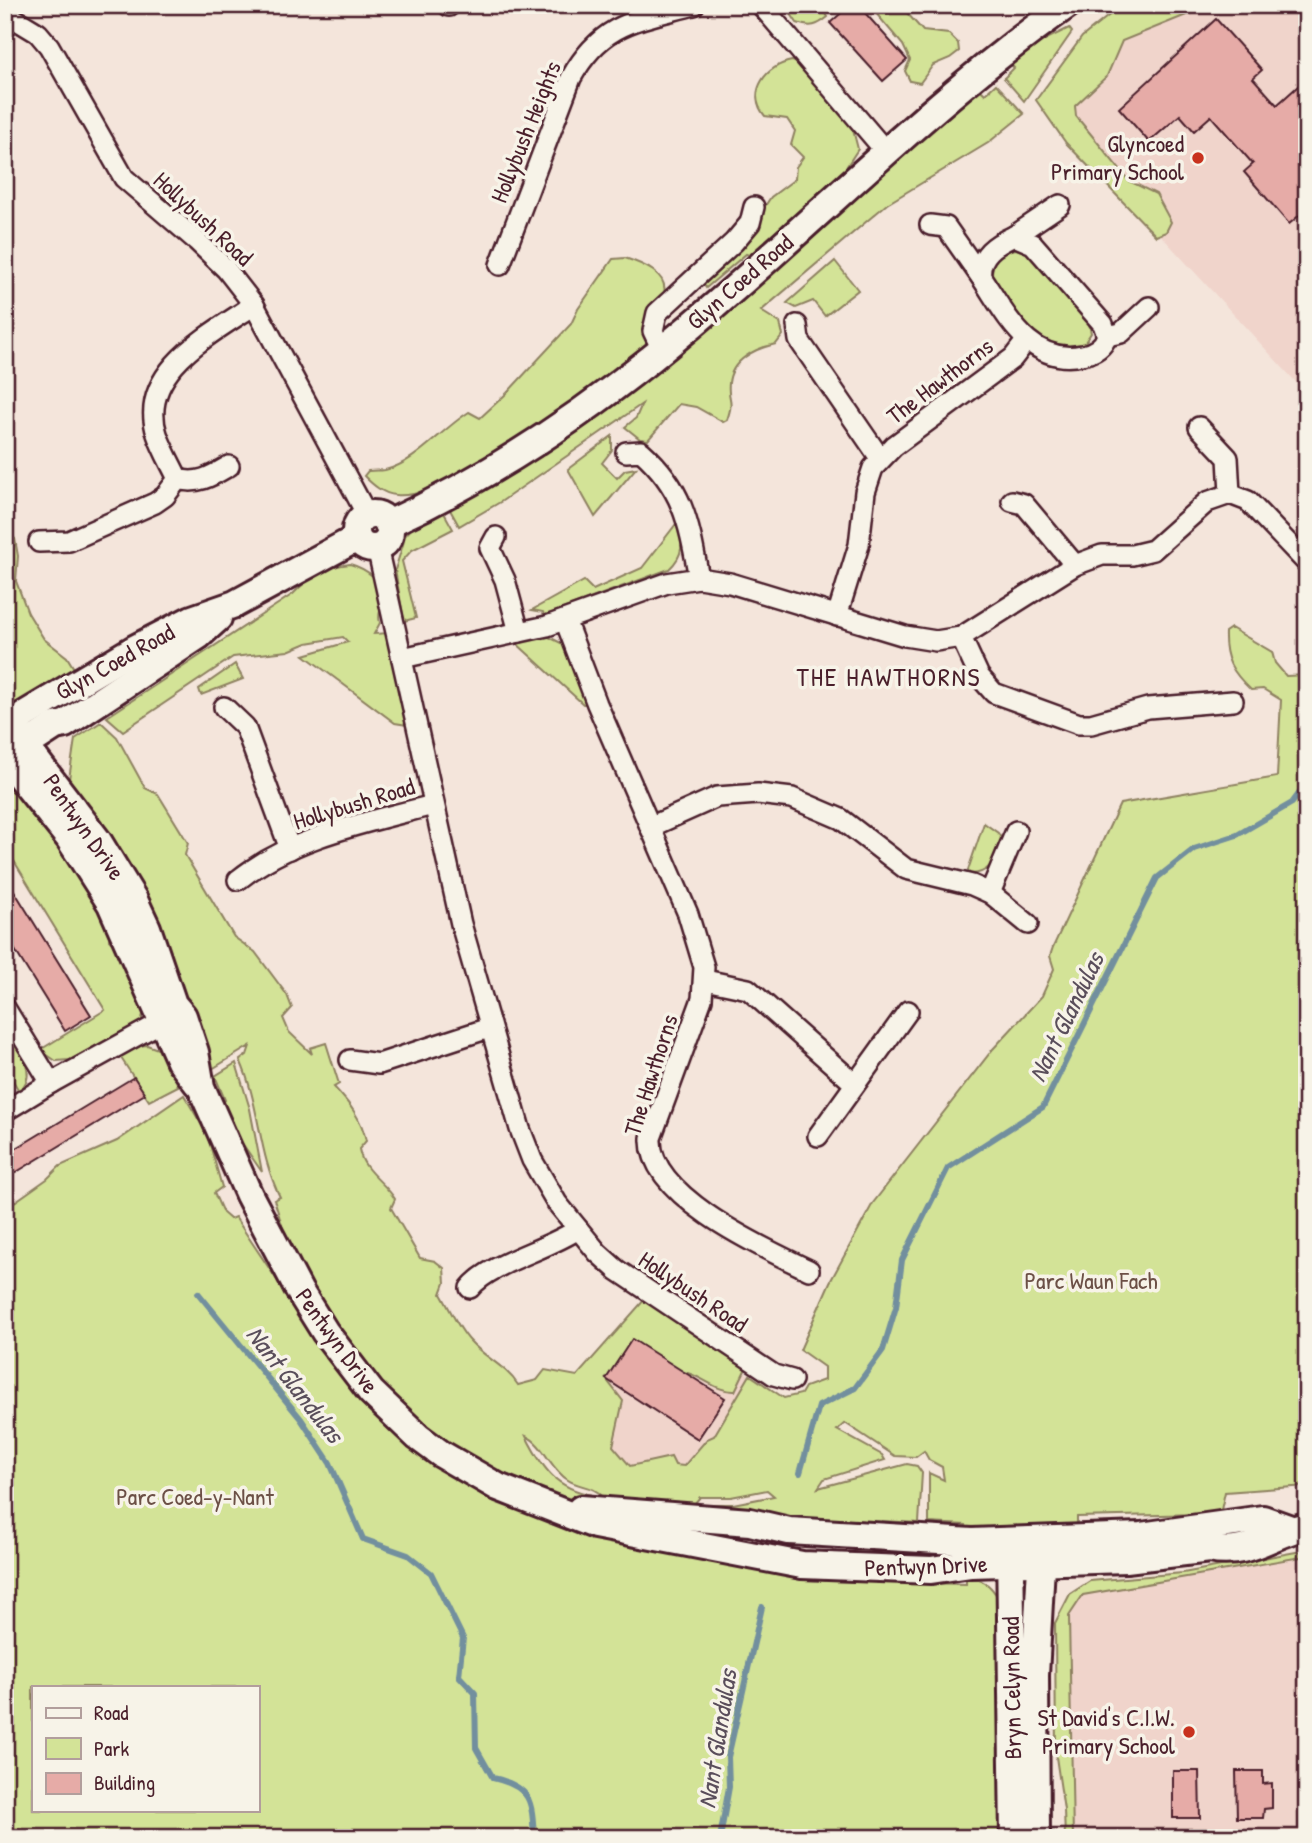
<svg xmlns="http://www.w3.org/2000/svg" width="1312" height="1843" viewBox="0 0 1312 1843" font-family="'Patrick Hand',sans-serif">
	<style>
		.built { fill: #f0d4cb }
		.green { fill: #d3e397; stroke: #8e8161; stroke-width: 2; fill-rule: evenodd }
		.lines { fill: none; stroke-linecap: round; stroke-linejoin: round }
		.stream { stroke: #728f9e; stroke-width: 6 }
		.building { fill: #e6aba7; stroke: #4a1f2b; stroke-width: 2 }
		.street-casing { stroke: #4a1f2b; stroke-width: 24 }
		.secondary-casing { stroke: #4a1f2b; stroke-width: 32 }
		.street { stroke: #f7f3e8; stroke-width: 19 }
		.secondary { stroke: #f7f3e8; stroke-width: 26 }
		.poi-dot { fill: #c8321e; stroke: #f7f3e8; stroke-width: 2.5 }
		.labels { text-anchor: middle; stroke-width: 7; stroke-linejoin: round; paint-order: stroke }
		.street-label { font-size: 24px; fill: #4a1f2b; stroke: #f7f3e8 }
		.poi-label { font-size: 24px; fill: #4a1f2b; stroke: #f7f3e8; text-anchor: end }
		.park-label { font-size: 24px; fill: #6c5046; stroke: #f7f3e8 }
		.neighbourhood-label { font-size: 26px; letter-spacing: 2px; fill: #4a1f2b; stroke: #f7f3e8 }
		.water-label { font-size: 26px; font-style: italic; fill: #5a4e5b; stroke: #f7f3e8 }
	</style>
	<rect width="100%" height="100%" fill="#f4e5db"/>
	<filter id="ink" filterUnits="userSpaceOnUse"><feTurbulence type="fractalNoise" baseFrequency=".0143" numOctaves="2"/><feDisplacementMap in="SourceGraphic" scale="14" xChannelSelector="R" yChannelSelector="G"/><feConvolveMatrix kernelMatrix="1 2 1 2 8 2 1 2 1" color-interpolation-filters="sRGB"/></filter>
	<g filter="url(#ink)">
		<g class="built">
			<path d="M1128,5H1307V394L1036,100L1076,44Z"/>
			<path d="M648,1310L750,1375L682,1490L559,1443Z"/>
			<path d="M1307,1556V1838H1073L1069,1615L1083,1595Z"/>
		</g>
		<g class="green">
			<path d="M785,5H821L828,17C817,26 811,28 797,23Z"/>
			<path d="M869,5H900L923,31L949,34L958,43L959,51L950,58L933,65L920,83L910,81L905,71L910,60L903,45Z"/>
			<path d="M1122,5H1211L1122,41L1107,76L1075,106L1076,116L1129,181L1156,194L1171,222L1166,232L1156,236L1066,143L1036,100L1082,37Z"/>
			<path d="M1069,28L1072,32L1024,101L1004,78L1014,68L1009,62L1026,49Z"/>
			<path d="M792,61L807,66L852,126L858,149L847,166L848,172L757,258L746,254L706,288L704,285L741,250L739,245L771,197L795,179L796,167L803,157L791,145L795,131L787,119L765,116C745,92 767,65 792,61Z"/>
			<path d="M996,84L1024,114L988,143L887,204L761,311L780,323L783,335L776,344C756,348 731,360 729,383C727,401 735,397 727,420L723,422L696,407L679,404L648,440L640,439L625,427L636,418L642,404L502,501L459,526L449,508L979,88L985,94Z"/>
			<path d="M1016,249L1030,254L1088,319L1091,333L1083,345L1069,348L1033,337L992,279C991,261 999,251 1016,249Z"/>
			<path d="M625,258C640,263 672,274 663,297C661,305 650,313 646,319L649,355L544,425L534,426C515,453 430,499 396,495C383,494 373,485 364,476L368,471C373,470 379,471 385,470C414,464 443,428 469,412L480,418L507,393L571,324L578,309L613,259Z"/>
			<path d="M835,261L858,290L825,316L813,301L796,308L787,303Z"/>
			<path d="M612,436V450L602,463L617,478L625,470L636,468L595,517L568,469Z"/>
			<path d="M443,511L453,529L412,550L402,561L416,618L404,621L395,570L404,541L402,539L412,528Z"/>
			<path d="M676,524C684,543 684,555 669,569L544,616L543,612L532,610L584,581L593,590L642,568Z"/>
			<path d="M5,528L15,539L18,556L16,581L28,613L44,639L67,657L75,670L27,703L5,709Z"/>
			<path d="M350,564C367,569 383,580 382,600C382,610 377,613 380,623L374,634L390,633L407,725L395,723L304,655L348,642L343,637L307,643L288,651L233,657L123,731L107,717L293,594C311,575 324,567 350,564Z"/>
			<path d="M1231,628L1272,652L1275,663L1286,676L1307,675V1486L1225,1492L1221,1510L1203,1514L1077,1517V1528L967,1531L966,1525L929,1523V1473L944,1480L942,1467L929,1460L924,1451L916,1457L895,1456L845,1423L837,1430L882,1455L885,1460L824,1479L818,1488L907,1464L917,1466L922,1473L919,1523L882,1521L881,1529C814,1523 747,1518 680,1512C649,1509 615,1510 585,1503C453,1475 356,1377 295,1260C285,1242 281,1219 274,1200L280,1197C258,1154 260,1104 240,1060L247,1055L250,1046L212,1069L200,1035L65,784L69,779L75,739L101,722L117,737L145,788L158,794L188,843L185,855L234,937L255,952L287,995L292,1008L283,1018L289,1032L312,1054L310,1048L326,1043L339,1084L334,1087C349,1103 362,1119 366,1141L359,1149C363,1172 384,1181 395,1199L391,1208L420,1258L435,1261L444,1268L445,1283L441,1294C450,1309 458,1328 470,1341C485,1358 506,1366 518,1385L537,1380L545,1370L577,1376L645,1299L748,1364L735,1391C716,1392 702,1375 683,1372L606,1379L623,1401L613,1446L630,1466L671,1457L675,1465L684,1466L707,1439L714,1436L750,1375L784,1398L801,1394L805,1387L824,1380V1367L800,1350L830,1282L873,1203L993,1049L1042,996L1054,969L1050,956L1053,947L1120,804L1277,777L1281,700L1263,689L1251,690C1232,672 1224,659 1225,632ZM526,1436C544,1444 550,1469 568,1480C580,1488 593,1485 603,1497C559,1491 545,1474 526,1436ZM767,1490L774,1496L733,1504H694L700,1497H731Z"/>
			<path d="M545,635L563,644L587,704H583L515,642Z"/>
			<path d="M235,664L243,679L201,695L199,689Z"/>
			<path d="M5,784L18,786L33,799L110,927L109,940L116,947L146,1004L141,1022L70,1060L56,1061L40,1050L105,1010L14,861L5,868Z"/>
			<path d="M984,823L998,833L1004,843C996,859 989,875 969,874L968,870Z"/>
			<path d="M14,1041C23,1057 37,1076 19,1091L5,1067V1046Z"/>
			<path d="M147,1045L166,1052L178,1086L149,1101L119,1055L137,1046Z"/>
			<path d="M236,1063L250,1109L262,1172L235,1133L222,1103L225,1100L215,1076Z"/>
			<path d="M184,1095L207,1134L222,1187L214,1193L223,1213L230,1219L235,1217L315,1337L460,1479L875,1577L876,1582L966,1584V1578C982,1578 991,1585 998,1598L1004,1838H5L6,1208L47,1179L60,1166L117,1141ZM33,1687H257V1810H33Z"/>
			<path d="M1307,1550V1556L1083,1595L1069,1616L1073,1838H1065L1064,1810L1056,1757L1055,1623L1070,1594L1090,1581L1183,1573Z"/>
		</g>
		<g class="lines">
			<g class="stream">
				<path d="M198,1293L301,1419L330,1463L363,1539L408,1555L431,1573L463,1638L459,1676L475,1693L476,1748L493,1778C532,1787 532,1801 534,1838"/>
				<path d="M800,1473L819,1406L855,1388L883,1350L896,1307L902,1260L948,1168L1043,1107L1157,878L1194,849L1237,835L1292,803L1307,783"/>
				<path d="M720,1838L729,1787L728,1757L762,1607"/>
			</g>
		</g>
		<g class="building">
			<path d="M850,5H858L907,60L883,81L830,23Z"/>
			<path d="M1216,19L1262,70L1253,78L1277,105L1307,78V209L1289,224L1244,172L1253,164L1211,116L1194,131L1180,115L1149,142L1119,108Z"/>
			<path d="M5,876L91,1015L65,1031L5,934Z"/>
			<path d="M134,1077L145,1094L5,1179V1155Z"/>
			<path d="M632,1339L725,1398L698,1439L606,1379Z"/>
			<path d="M1173,1771H1199L1200,1818H1173Z"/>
			<path d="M1236,1771H1263V1784L1272,1783V1808L1264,1809L1263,1818H1237Z"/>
		</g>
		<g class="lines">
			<g class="street-casing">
				<g id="street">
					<path d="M761,5L887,153"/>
					<path d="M449,6V5"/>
					<path d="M5,13L38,33L49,46L124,178L197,241L226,269L254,305L367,515"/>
					<path d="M930,225L946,227L981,277"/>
					<path d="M1014,236L1033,244L1103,324L1107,336C1103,347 1094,353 1082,355C1029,366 1005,312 981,277C978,255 996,244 1014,236Z"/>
					<path d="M1014,236L1060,205"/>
					<path d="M500,265L571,78C602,22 637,20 694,5"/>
					<path d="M797,325L799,340L880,458"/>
					<path d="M1107,336L1121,333L1149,307"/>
					<path d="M662,350L653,331L657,313L734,242L750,223L754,207"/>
					<path d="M1199,427L1228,458L1230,494"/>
					<path d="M626,452L641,451C684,489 689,524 699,578"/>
					<path d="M178,479C171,464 162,449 157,434C137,372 211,334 254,305"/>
					<path d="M1012,501L1024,504L1075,565"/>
					<path d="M496,537L490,548L505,580L519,632"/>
					<path d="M39,542L69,541L155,503L165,496L178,479C198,485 212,476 229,466"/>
					<path d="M377,547L461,924L520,1129L532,1160L557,1203L598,1253L617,1270L774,1375L792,1380"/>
					<path d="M837,616L859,545L865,492L873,468L894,446L1013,358L1026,341"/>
					<path d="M565,620L597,704L688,914L704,967L702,999L651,1138C648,1196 763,1248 809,1270"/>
					<path d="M961,637L979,676L994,693L1079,724H1091L1148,708L1233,701"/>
					<path d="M402,658L547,626L667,583L699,578L730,583L905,636L936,641L961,637L1075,565L1102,555H1132L1153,550L1207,502L1230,494L1248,501L1307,563"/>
					<path d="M224,707L245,727L290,849"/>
					<path d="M650,827L717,797L758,794L792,798L841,819L906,869L972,885L990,893L1028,924"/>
					<path d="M238,880C291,837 368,822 433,805"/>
					<path d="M990,893L1016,831"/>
					<path d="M705,980L748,989L855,1084"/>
					<path d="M5,1008L51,1083L156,1025L167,1007"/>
					<path d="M350,1060L379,1064L489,1028"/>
					<path d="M5,1111L51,1083"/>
					<path d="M818,1136L908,1011"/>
					<path d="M470,1288C490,1263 547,1250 578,1229"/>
				</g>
			</g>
			<g class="secondary-casing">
				<g id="secondary">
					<circle cx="373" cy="531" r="17"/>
					<path d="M388,524C482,481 571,423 652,358C793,245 918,110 1067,5"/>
					<path d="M13,730L98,841L134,900L147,928L173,1004L183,1016L195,1052L201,1087L249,1195L300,1292L325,1332L371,1392L418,1437L441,1454L498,1487L595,1525L802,1565L931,1570L971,1564L1126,1559L1210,1549C1247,1558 1274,1532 1307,1526"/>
					<path d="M5,735L24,715L136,648L192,619L235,604L357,538"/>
					<path d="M12,754L55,726L65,724L198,636L218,618"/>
					<path d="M5,758L69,838L111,904L180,1061L197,1083"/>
					<path d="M581,1509L750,1522L789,1531L972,1542L1141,1536L1263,1519L1291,1529"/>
					<path d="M1010,1546L1014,1838"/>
					<path d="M1036,1838L1035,1675L1042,1547"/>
				</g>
			</g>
			<use href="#street" class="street"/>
			<use href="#secondary" class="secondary"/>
		</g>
	</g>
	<g class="poi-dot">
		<circle cx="1198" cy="158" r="7"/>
		<circle cx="1189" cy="1732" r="7"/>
	</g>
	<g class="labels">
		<g class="street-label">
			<text transform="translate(526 132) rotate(-68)" y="8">Hollybush Heights</text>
			<text transform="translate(203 219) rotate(43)" y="8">Hollybush Road</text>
			<text transform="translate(740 282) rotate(-41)" y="8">Glyn Coed Road</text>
			<text transform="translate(940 381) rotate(-37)" y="8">The Hawthorns</text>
			<text transform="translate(115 662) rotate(-29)" y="8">Glyn Coed Road</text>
			<text transform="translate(354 804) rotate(-17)" y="8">Hollybush Road</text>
			<text transform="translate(84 827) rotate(55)" y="8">Pentwyn Drive</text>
			<text transform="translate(651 1075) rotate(-72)" y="8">The Hawthorns</text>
			<text transform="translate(693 1292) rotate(34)" y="8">Hollybush Road</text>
			<text transform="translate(337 1341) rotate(54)" y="8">Pentwyn Drive</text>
			<text transform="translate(926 1566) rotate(-2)" y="8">Pentwyn Drive</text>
			<text transform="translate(1012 1688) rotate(-91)" y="8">Bryn Celyn Road</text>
		</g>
		<g class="poi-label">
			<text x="1184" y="152">Glyncoed<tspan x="1184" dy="28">Primary School</tspan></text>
			<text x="1175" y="1726">St David's C.I.W.<tspan x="1175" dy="28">Primary School</tspan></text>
		</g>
		<g class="park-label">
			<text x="1091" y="1289">Parc Waun Fach</text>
			<text x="195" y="1505">Parc Coed-y-Nant</text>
		</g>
		<g class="neighbourhood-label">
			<text x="889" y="686">THE HAWTHORNS</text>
		</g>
		<g class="water-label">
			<text transform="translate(1066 1017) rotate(-64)" y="9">Nant Glandulas</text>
			<text transform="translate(295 1384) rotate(52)" y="9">Nant Glandulas</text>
			<text transform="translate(717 1739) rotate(-81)" y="9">Nant Glandulas</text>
		</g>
	</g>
	<rect width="1312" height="1843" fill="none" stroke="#f7f3e8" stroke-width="28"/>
	<rect x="14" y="14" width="1284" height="1815" fill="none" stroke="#4a1f2b" stroke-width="2.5" filter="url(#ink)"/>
	<rect x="32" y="1686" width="228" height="126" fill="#f7f3e8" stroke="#b29e9c" stroke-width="2"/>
	<rect x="46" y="1708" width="35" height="10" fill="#f7f3e8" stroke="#b29e9c" stroke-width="2"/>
	<text x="94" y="1720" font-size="21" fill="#4a1f2b">Road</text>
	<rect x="46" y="1738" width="35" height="21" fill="#d3e397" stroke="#b29e9c" stroke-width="2"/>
	<text x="94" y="1756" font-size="21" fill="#4a1f2b">Park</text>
	<rect x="46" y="1773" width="35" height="21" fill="#e6aba7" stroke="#b29e9c" stroke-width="2"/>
	<text x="94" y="1790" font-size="21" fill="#4a1f2b">Building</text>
</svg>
